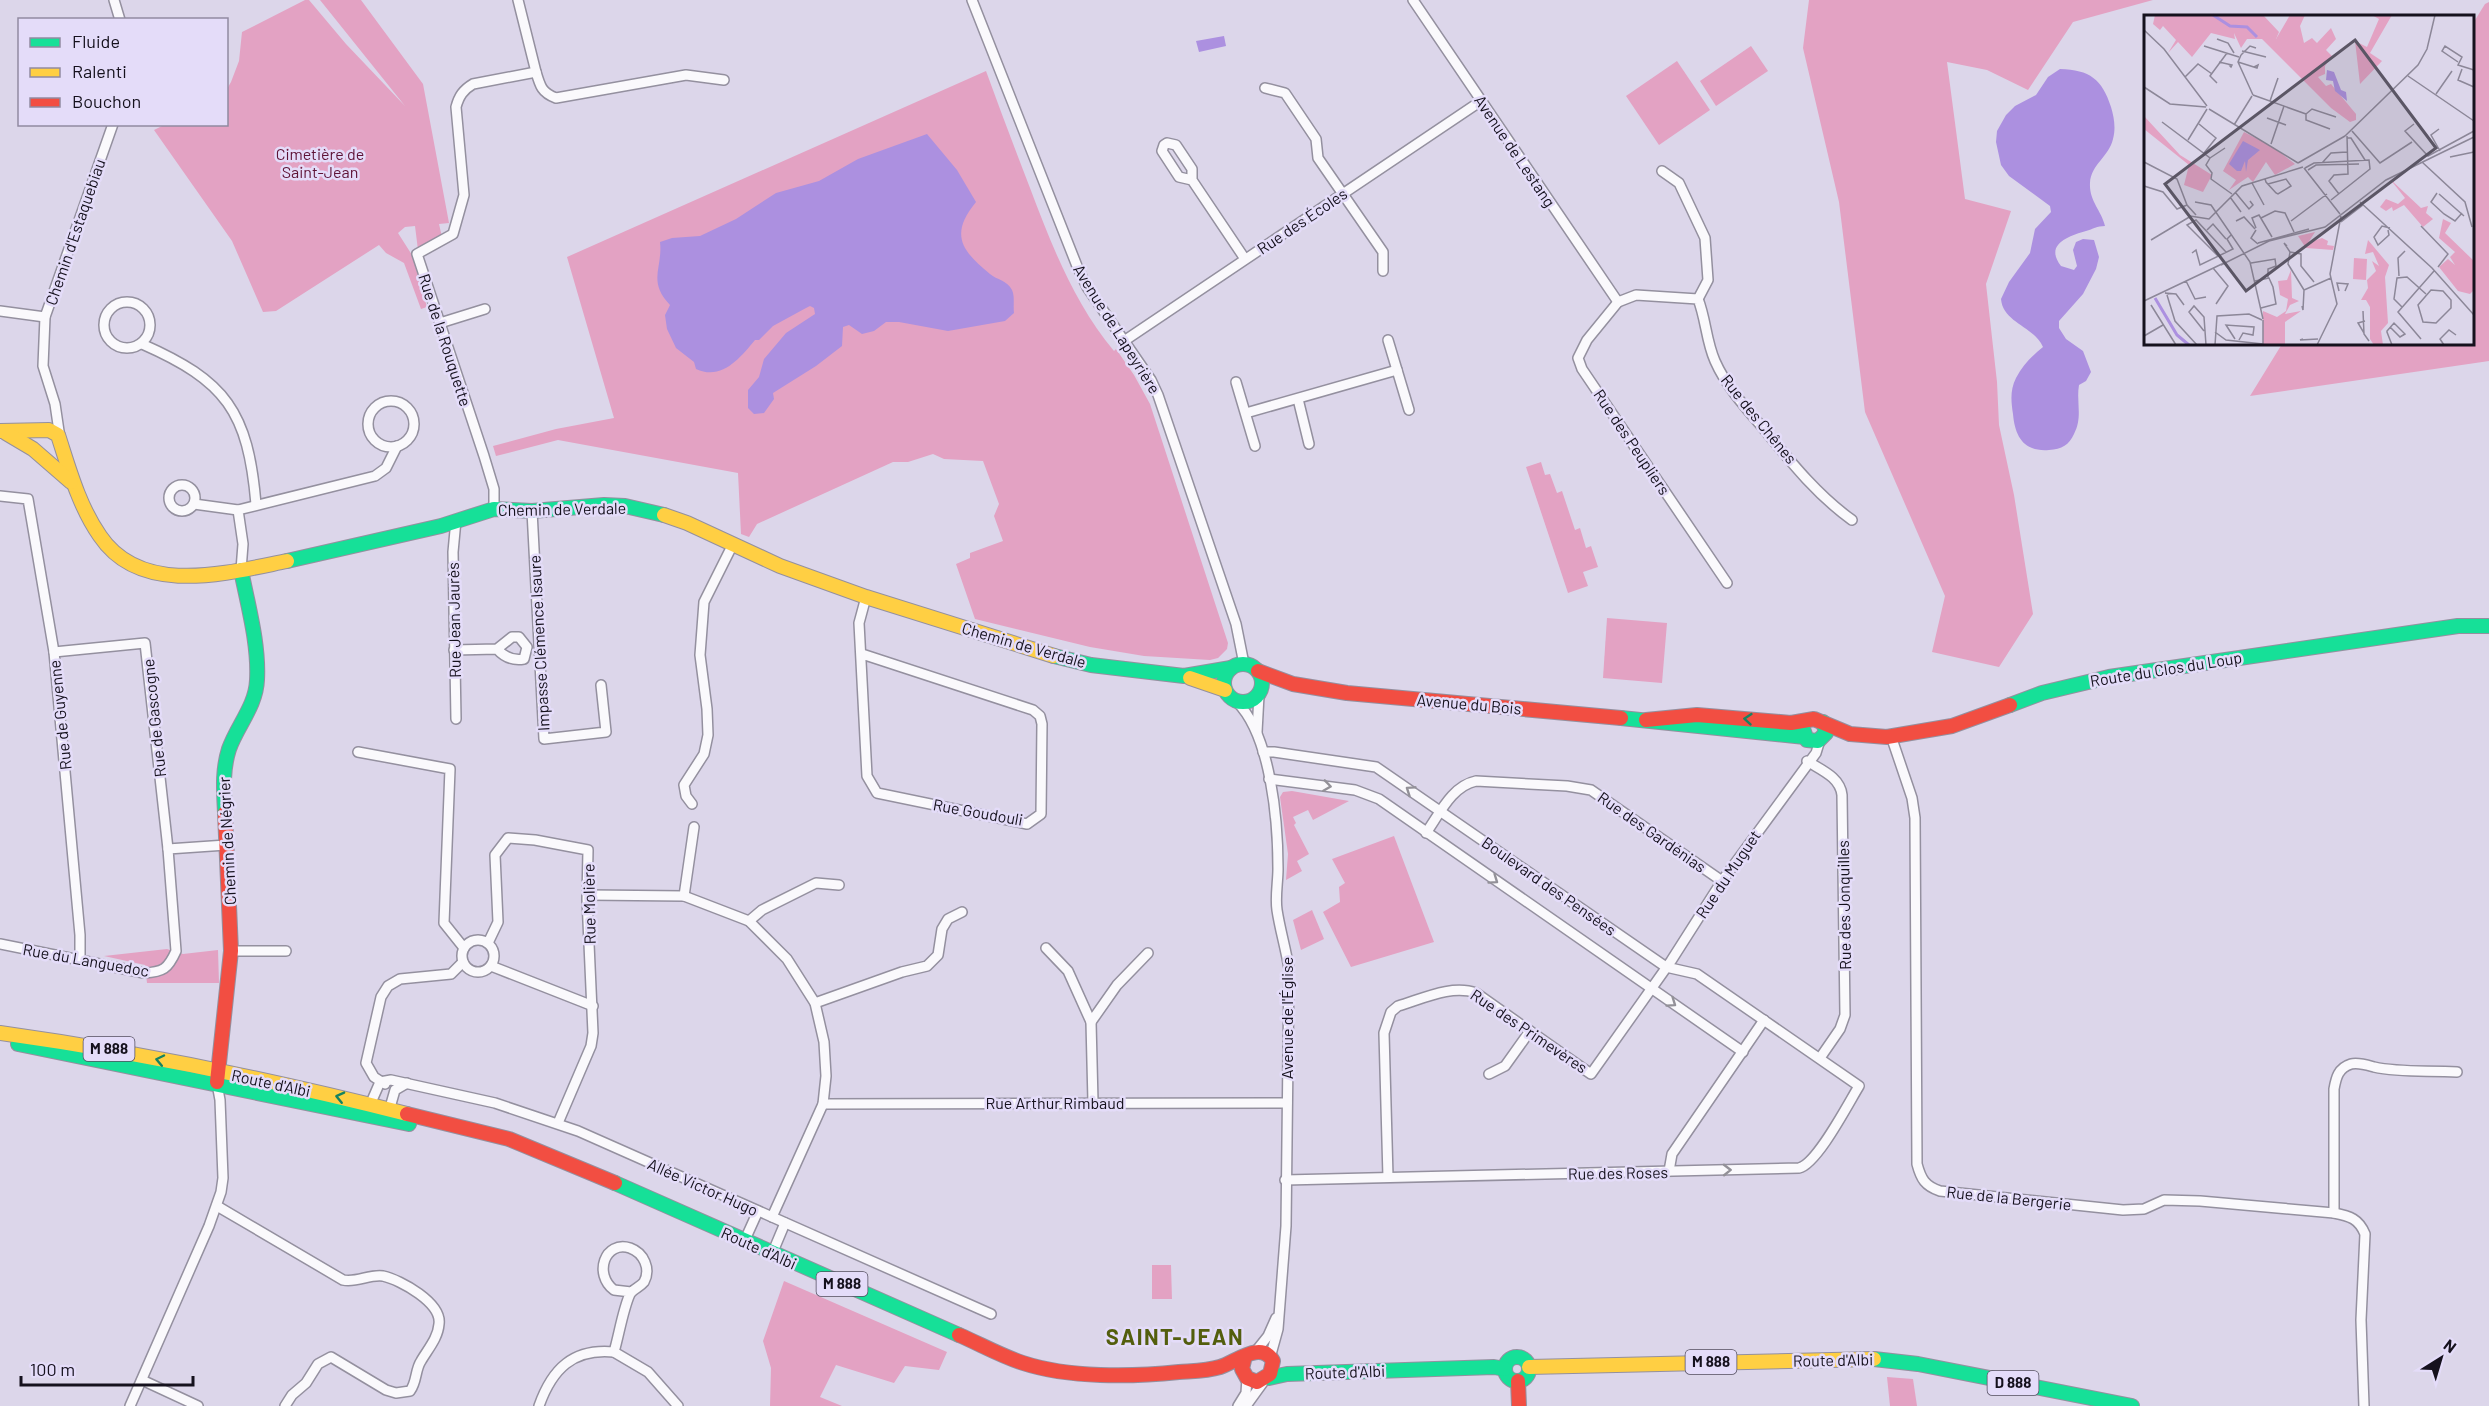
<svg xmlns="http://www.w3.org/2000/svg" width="2489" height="1406" viewBox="0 0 2489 1406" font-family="Barlow,sans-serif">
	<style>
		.green { fill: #e3a2c3 }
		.water { fill: #ac90e0 }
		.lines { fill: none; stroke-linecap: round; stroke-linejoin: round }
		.street-casing { stroke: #94909f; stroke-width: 12 }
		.fast-casing { stroke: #94909f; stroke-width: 16 }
		.slow-casing { stroke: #94909f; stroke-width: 16 }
		.jam-casing { stroke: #94909f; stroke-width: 16 }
		.street { stroke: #faf9fc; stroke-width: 9 }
		.fast { stroke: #16e098; stroke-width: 14 }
		.slow { stroke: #ffcf43; stroke-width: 14 }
		.jam { stroke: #f24e42; stroke-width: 14 }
		.oneway { stroke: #168361 }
		.oneway2 { stroke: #939198 }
		.labels { text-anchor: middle; stroke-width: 5; stroke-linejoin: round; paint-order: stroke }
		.shield { fill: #e4dcf9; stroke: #534e5f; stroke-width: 1.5 }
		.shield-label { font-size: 15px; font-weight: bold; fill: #15111d }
		.street-label { font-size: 16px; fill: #15111d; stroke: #e4dcf9 }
		.park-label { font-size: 16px; fill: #5e1235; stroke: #e4dcf9 }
		.district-label { font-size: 22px; font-weight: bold; letter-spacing: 1.5px; fill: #535e0e; stroke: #e4dcf9 }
		.inset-river { fill: none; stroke: #ac90e0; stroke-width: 3 }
		.inset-road { fill: none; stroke: #8c8798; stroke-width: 1.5 }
		.view { fill: #5b5665; fill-opacity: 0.15; stroke: #5b5665; stroke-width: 3 }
		.inset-edge { fill: none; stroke: #15111d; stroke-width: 3 }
	</style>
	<rect width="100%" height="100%" fill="#dcd6ea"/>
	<g class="green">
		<path d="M305,0H309L346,44L405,106L320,0H361L423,84L449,223L439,224L442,237L418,250L415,226L405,227L398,233L412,255L427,307L421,309L404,263L386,253L379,245L276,311L263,312L232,241L154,130L164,125L226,124L227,89L231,82L239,61L242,32Z"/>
		<path d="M1809,0H2153L2073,22L2028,90L1987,70L1947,62L1965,199L2011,211L1986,284L1997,382L1999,425L2014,495L2033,614L1999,667L1932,652L1945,596L1865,412L1839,202L1803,48Z"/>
		<path d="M2489,2V361L2250,396L2282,344H2472V25L2485,4Z"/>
		<path d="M1751,46L1768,71L1716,106L1700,81Z"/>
		<path d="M1677,61L1710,110L1659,145L1626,96Z"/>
		<path d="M986,71C1000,110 1015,149 1030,188C1052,246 1074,303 1114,351L1116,349L1134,375L1150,404L1228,643L1227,649L1218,658L1210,660L1144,656L1090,647L975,619L956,564L970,558V553L1003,541L994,516L999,504L983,461L944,459L933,454L908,462H893L757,524L749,537L741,534L738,473L558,440L496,456L493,446L556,429L614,418L567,257Z"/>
		<path d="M1541,462L1545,475L1550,474L1557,493L1562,491L1575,530L1580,528L1586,548L1591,546L1598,567L1583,572L1588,586L1568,593L1526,467Z"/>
		<path d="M1607,618L1667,623L1662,683L1603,678Z"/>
		<path d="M1292,791L1349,801L1313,820L1308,810L1293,817L1296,823L1294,825L1309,854L1297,861L1302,871L1286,880L1288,854L1280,797L1283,792Z"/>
		<path d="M1394,836L1434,942L1351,967L1323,912L1340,902L1339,887L1345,883L1332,859Z"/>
		<path d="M1312,910L1324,939L1301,950L1293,920Z"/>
		<path d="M167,949L183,954L218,950L219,983H147L145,965L104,956Z"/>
		<path d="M1152,1265H1171L1172,1299H1152Z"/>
		<path d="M784,1281L947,1352L939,1370L905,1366L894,1383L836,1365L820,1397L842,1406H770L771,1368L763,1341Z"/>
		<path d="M1887,1377L1913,1379L1917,1406H1890Z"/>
	</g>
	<g class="water">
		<path d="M1224,36L1226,46L1199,52L1196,41Z"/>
		<path d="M2060,69C2090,70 2102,79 2111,107C2114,117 2116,128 2113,139C2109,157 2091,164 2090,183C2089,201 2101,210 2105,226C2097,226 2093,229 2086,231C2069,236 2044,244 2061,266L2074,270L2077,266L2073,250L2076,242L2083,239L2094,240L2099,257L2096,269L2083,294L2059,321V328L2066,339L2083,351L2091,372L2086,381L2079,385C2076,402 2083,417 2074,434C2069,445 2062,449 2049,450C2024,452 2015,437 2013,414C2011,401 2010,390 2016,378C2023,365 2032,356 2043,347C2034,326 2003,323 2001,299L2009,282L2030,253L2035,229L2051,212L2050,206L2009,176L2001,165L1996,142L1997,131L2006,115L2015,106L2036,95L2048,77Z"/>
		<path d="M927,134L957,170L976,202C949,235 962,251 990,274C997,280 1007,280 1012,290C1015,296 1013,306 1014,313L1005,321L948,331L899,322H886L874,331L862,334L849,325L843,327L842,346L816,366L773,393L774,399L764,413L754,414L748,408V390L759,377L764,359L786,333L815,314L814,308L810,306L806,308L773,326L759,340H755C740,358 722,381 696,369L694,362L676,348L667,329L665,315L670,305C647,281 663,268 660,242L672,238L700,236L736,219L776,193L819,181L858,159Z"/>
	</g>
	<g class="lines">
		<g class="street-casing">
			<g id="street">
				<path d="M114,0L120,20"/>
				<path d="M972,0L1077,266L1087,287L1151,380L1158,395L1236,624L1244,664"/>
				<path d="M1413,0L1618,302"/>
				<path d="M536,72C540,86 542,93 556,98L686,75L724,80"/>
				<path d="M1265,88L1285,93L1316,139L1318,158L1383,252V271"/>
				<path d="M1662,171L1679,183L1705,238L1708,280L1698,299"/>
				<path d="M1192,180L1179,177L1162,151L1164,145L1167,143L1176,145L1192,169V180L1245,259"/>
				<circle cx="127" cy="325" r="23"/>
				<path d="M1618,302L1636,295L1698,299C1706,319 1706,341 1715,361C1726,386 1745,407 1763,428C1790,461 1817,495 1852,520"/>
				<path d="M1618,302L1587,340L1578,358L1582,369L1727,583"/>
				<path d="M0,311L45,317"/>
				<path d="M440,323L485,309"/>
				<path d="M1388,340L1409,410"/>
				<path d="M1124,341L1481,101"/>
				<path d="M142,344C226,381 248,411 256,504"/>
				<path d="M1236,382L1255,446"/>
				<path d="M1298,399L1309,444"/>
				<circle cx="391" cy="424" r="23"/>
				<path d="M1246,413L1397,370"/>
				<path d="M60,438L55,404L43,366L45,317L113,124"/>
				<circle cx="182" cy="498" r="13"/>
				<path d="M0,496L28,499L54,652L80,935V961"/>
				<path d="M194,504L238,510"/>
				<path d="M494,509V489L484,456L417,254L453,234L464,195L456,107C459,96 463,90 473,84L536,72L518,0"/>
				<path d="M532,511L544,739L606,732L601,685"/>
				<path d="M456,520L453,552L456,719"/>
				<path d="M241,570L243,544L238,510L375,476L386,468L397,446"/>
				<path d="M454,650L497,649C504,657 512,661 524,659L527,647L519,637H512L497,649"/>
				<path d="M54,652L145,643L168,849"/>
				<path d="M862,654L1033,710L1040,716L1042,724L1041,814L1027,824L877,793L867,776L859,623L866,597"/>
				<path d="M1237,702C1271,736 1278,821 1278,869C1278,882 1275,897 1277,910C1280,930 1286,949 1289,969L1286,1226L1278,1329L1270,1358"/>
				<path d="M1257,732L1259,695"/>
				<path d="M1891,736L1912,798L1915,818L1917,1164C1921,1179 1925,1186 1940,1191L2123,1210L2144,1209L2164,1200L2200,1201L2334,1213C2350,1216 2359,1219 2365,1234L2361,1320L2364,1406"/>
				<path d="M358,752L450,769L444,923L464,948"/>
				<path d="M1263,752H1274L1376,767L1666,967L1697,974L1859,1086C1848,1104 1817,1164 1799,1168L1285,1180"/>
				<path d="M1807,761C1821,770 1840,777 1842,795L1845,1015L1840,1029L1820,1058"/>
				<path d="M1269,779L1355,790L1379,799L1743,1052"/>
				<path d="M692,804L686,796L684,785L704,754L708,735L707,709L700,655L704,602L733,544"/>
				<path d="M1426,833C1440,813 1452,786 1476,781L1567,786L1591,790L1722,881"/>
				<path d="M588,895L684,896L749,921L787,959L815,1003L824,1042L826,1076L823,1104L772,1217"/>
				<path d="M684,896L694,827"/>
				<path d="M749,921L762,910L816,883L839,885"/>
				<circle cx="478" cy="956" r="16"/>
				<path d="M488,943L498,922L495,855L508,838L535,840L588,850L587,899L593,1033L591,1046L558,1123"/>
				<path d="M0,944L144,973C163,972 168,969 176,951L168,849L226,845"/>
				<path d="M1046,948L1068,971L1091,1022L1093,1102"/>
				<path d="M231,951H286"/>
				<path d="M491,966L593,1006"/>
				<path d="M815,1003L902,972L927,966L938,955L942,929L948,919L962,912"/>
				<path d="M1091,1022L1117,985L1148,953"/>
				<path d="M1489,1074L1505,1066L1530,1031"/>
				<path d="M385,1084L374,1077L366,1063L381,997L388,986L400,979L451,974L463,962"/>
				<path d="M823,1104L1287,1103"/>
				<path d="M373,1108L370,1105L380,1082L391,1080L495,1103L578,1131L991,1314"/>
				<path d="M389,1111L395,1090L407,1083"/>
				<path d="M1669,1171L1672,1154L1764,1020"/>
				<path d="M1388,1177L1384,1033L1391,1012L1398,1006C1422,999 1452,984 1476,993L1591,1074L1671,961L1722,881L1816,753L1820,740"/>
				<path d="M217,1206L343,1280C357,1283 369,1274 383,1276C401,1280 442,1303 439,1324C438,1338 428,1349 421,1361C415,1370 417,1382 410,1391L396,1393L386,1390L331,1357L318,1364L306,1383L292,1395L285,1406"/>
				<path d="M2334,1213V1089C2336,1078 2338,1068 2351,1064C2358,1062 2367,1065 2374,1067C2401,1073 2429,1070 2457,1072"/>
				<path d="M744,1242L758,1211"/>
				<path d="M772,1254L785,1223"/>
				<path d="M631,1292L614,1290C593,1274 605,1240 630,1248C644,1253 651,1269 644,1282C640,1287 633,1289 630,1294C623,1309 619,1335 614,1352L648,1372L678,1406"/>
				<path d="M1256,1351L1268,1336L1276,1318"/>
				<path d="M142,1380L198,1406"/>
				<path d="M130,1406L209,1226L221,1192L223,1178L220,1100L217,1084"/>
				<path d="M539,1406C552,1369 573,1348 614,1352"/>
				<path d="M1238,1406L1246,1393L1247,1378"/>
				<path d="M1246,1406L1264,1381"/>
			</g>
		</g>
		<g class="fast-casing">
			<g id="fast">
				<path d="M287,561L441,526L494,509L532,511L604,505L625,506L664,515"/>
				<path d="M1054,656L1091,665L1184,676L1231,668"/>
				<circle cx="1243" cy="683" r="19"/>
				<path d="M2010,705L2042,693L2109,677L2458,626H2489"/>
				<path d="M1621,718L1805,737"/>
				<path d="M1803,729L1807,740L1818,741L1826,733L1823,722"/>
				<path d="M225,813C224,791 222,771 229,749C237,726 256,706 257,680C259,644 248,606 241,570"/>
				<path d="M18,1044L409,1124"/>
				<path d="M615,1183L959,1335"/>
				<circle cx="1517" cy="1369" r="12"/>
				<path d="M1874,1359L1918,1364L2132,1406"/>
				<path d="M1269,1378L1287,1374L1494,1367L1505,1369"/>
			</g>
		</g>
		<g class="slow-casing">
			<g id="slow">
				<path d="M0,431L49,430L58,435C69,469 79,506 100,536C141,597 227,573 287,561"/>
				<path d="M6,433L33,449L71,482"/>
				<path d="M664,515L687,523L780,566L866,597L1054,656"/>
				<path d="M1190,678L1225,690"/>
				<path d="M0,1033C137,1052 273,1080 407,1114"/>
				<path d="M1529,1367L1874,1359"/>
			</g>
		</g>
		<g class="jam-casing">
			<g id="jam">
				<path d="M1258,671L1293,684L1347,693L1621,718"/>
				<path d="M1646,720L1697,715L1791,723L1814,719L1850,734L1887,737L1952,726L2010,705"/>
				<path d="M217,1082L231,951L225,813"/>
				<path d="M407,1114L509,1139L615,1183"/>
				<path d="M959,1335C980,1344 1001,1356 1023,1363C1069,1378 1131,1377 1179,1372C1192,1371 1207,1371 1220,1367C1236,1362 1261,1340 1273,1361L1270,1374L1257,1382L1247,1378L1242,1369L1245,1356"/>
				<path d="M1518,1381L1519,1406"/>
			</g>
		</g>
		<use href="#street" class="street"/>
		<use href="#fast" class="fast"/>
		<use href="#slow" class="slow"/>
		<use href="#jam" class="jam"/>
	</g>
	<defs><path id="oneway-chevron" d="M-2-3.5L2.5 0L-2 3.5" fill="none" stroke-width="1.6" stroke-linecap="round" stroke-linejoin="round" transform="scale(1.5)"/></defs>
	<g class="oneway">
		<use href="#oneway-chevron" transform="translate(1748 719) rotate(-175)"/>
		<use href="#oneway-chevron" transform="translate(160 1060) rotate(-168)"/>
		<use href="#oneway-chevron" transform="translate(340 1097) rotate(-167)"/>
	</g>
	<g class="oneway2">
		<use href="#oneway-chevron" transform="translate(1327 786) rotate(8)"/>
		<use href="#oneway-chevron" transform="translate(1410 790) rotate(-146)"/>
		<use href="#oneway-chevron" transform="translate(1494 880) rotate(35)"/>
		<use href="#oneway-chevron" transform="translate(1672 1003) rotate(35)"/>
		<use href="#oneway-chevron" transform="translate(1727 1170) rotate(-1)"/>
	</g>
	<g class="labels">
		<g class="shield">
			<rect x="83.5" y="1037" width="51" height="24" rx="4.5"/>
			<rect x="816.5" y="1272" width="51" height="24" rx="4.5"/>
			<rect x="1685.5" y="1350" width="51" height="24" rx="4.5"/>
			<rect x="1987.5" y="1371" width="51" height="24" rx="4.5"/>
		</g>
		<g class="shield-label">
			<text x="109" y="1054">M 888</text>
			<text x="842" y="1289">M 888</text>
			<text x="1711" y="1367">M 888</text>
			<text x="2013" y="1388">D 888</text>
		</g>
		<g class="street-label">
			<text transform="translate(1515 151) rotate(56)" y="6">Avenue de Lestang</text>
			<text transform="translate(1302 221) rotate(-34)" y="6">Rue des Écoles</text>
			<text transform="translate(75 232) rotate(-71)" y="6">Chemin d'Estaquebiau</text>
			<text transform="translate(1117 329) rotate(58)" y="6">Avenue de Lapeyrière</text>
			<text transform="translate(445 340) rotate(72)" y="6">Rue de la Rouquette</text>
			<text transform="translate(1759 419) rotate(51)" y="6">Rue des Chênes</text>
			<text transform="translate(1632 442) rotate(56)" y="6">Rue des Peupliers</text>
			<text transform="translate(562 509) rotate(-1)" y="6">Chemin de Verdale</text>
			<text transform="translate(454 620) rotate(-91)" y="6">Rue Jean Jaurès</text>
			<text transform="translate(539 643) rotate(-93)" y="6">Impasse Clémence Isaure</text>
			<text transform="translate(1024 645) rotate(16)" y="6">Chemin de Verdale</text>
			<text transform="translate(2166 669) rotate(-9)" y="6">Route du Clos du Loup</text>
			<text transform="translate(1469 704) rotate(5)" y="6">Avenue du Bois</text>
			<text transform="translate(60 715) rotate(-96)" y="6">Rue de Guyenne</text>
			<text transform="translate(154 718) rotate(-96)" y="6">Rue de Gascogne</text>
			<text transform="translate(978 812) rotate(10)" y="6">Rue Goudouli</text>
			<text transform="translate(1652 832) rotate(35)" y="6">Rue des Gardénias</text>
			<text transform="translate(227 841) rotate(-93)" y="6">Chemin de Négrier</text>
			<text transform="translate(1728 874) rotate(-56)" y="6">Rue du Muguet</text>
			<text transform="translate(1549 886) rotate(35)" y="6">Boulevard des Pensées</text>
			<text transform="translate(589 904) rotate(-91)" y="6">Rue Molière</text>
			<text transform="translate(1844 905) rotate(-91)" y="6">Rue des Jonquilles</text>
			<text transform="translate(86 960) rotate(10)" y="6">Rue du Languedoc</text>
			<text transform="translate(1287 1018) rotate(-90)" y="6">Avenue de l'Église</text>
			<text transform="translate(1529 1031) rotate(34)" y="6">Rue des Primevères</text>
			<text transform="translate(271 1083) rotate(12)" y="6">Route d'Albi</text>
			<text x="1055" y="1109">Rue Arthur Rimbaud</text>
			<text transform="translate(1618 1173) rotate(-1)" y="6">Rue des Roses</text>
			<text transform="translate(703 1187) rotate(24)" y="6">Allée Victor Hugo</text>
			<text transform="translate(2009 1198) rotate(6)" y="6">Rue de la Bergerie</text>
			<text transform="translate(759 1248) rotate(24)" y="6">Route d'Albi</text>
			<text transform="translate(1833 1360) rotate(-1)" y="6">Route d'Albi</text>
			<text transform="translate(1345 1372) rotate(-2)" y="6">Route d'Albi</text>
		</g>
		<g class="park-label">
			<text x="320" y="160">Cimetière de<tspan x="320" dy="18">Saint-Jean</tspan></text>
		</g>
		<g class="district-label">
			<text x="1175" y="1345">SAINT-JEAN</text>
		</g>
	</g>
	<g transform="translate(2144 15)">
		<rect width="330" height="330" fill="#dcd6ea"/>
		<path d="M11,0H119L135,17L132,24L146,0H161L156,11L160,28L168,23L173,28L187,13L192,24L182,35L188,41L181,51V59L174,62L182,71L187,69L212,99V105L206,107L187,93L118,24H103L97,33L90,18L91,24L67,18L48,42L34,27L24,38L32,25L19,11L16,15L9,9ZM228,0H248L226,38L238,46L216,69L211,26L223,32L235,4ZM0,101L36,140L68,160L59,177L40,170L45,150L0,114ZM100,117L129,132L151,149L131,160L122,147L109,167L104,162L85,175L92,165L79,156ZM246,164L277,193L284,191L282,198L289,204L279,212L260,190L249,196L248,192L242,196L236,192L242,184L254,189L261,183ZM299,204L307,208L301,218L330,246V275L326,279L314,276L295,252L304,244L311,250L306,242L311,237L295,223ZM171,217L164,228L178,223L184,226L183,230L190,231L189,235L162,233L154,221ZM224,225L245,250L241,262L244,308L237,316L239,330H230L226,324V292L222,285H217L224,273L223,265L232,256L228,246L235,251L229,237L221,239ZM210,243L223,244L222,265L209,264ZM147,255L148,283L155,286L146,290L141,299L157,296L141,307V330H119V296L133,302L142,296L144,284L136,280L134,266L143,265Z" fill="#e3a2c3"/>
		<path d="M183,55L190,57L197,75L202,77L203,86L191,76L189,66L182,65ZM99,126L116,135L104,145L102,157L101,146L97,156H93L85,149Z" fill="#ac90e0"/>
		<path class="inset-river" d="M69,0L86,11L103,12L113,22M11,283L33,320L45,330"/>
		<path class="inset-road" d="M0,15L20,34L63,91M73,24L84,28L90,38M60,31L95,42M98,36L122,42M97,40L94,47L109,80M97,40L106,31L112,33M75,47L88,50L87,52L85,50M94,47L113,53L114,50L110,52M314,47L298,36L301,31L318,42L314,50L330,55M318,54L314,65L330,72M264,61L330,106M41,62L54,49L68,59M73,68L66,61L83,38M0,72L26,89L62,92M292,79L308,56M109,80L162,99M126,86L134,63M65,94L154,148M162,99L168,94L192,102M162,99V105L186,114M123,103L142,110M18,107L66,143L62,150L68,158L67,164L88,179M55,109L72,123L60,138M270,109L261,116L284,141L330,116M90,110L108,81M295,114L287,120L296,136M208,116L236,148L268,127M201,121L274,50L283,34L291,0M203,123H207L221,145M44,125L63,94M127,129L140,91M297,138L330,122M306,142L330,137M66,143L81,133M0,147L33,164L43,190L52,200M278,147L321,187L328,212M154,148L201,121M178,148L187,138L203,137M160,153L196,199M161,153L170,148L225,145L226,154L187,185M164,155L172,150L215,149M121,164L122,167L132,178L134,179L147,171L142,164L124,169M108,168L120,190M0,171L19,177L33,194L43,190M91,177L105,194L109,190L106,186M293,178L287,187L300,199L311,206L318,198M195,179L185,166L190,160L204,159L203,121M295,179L320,201M86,182L97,197M51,187L67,190L106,247L119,304M216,187L288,253L330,300M46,201L65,204L98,171L159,152M117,203L131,196L141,198L150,217M92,206L100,202L111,214M147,206L183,179M197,207L219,190M277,211L304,239L294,252M112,213L108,203L115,200L128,222M63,215L69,209L82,224M112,215L107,223L114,229M244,215L245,220L234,230L230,222L238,211L246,213M7,225L47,201M114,228L165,214M143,231L140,228L146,237L157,239V251L170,267M146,237L144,249L160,275M48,238L52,235L56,250L89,234L83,224L87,220M74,241L43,210L52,205L82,237M107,248L131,244L132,251L124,254V263M77,250L125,226L181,212L242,165L297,138M69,253L84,271L72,289M255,261L254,243L261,236M42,266L51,284L62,282M111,266L125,263L129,272L132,289L117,293M287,275L299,276L307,285V293L292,308L279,307L274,290ZM195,276L193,268L204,269L201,276M25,279L21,278L32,279L40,290M23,280L31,306L53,330M0,286L80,248M7,290L32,330M158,291L159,295L160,275L187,263M258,292L250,284L253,263L263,262L282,279M219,296L220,319L225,326M246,312L256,322L261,319L250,308L243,316V317L248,330M60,316L45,297L50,291L60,302L62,330M71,317L82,325L119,329M220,318L214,308L221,306M0,321L19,310M91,324L82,310L110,312L109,320L99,318L95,325M159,324L156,325L174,324M277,324L254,297L290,256M71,330L73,301L105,299L118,305M119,330V305M173,330L193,289L186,259L197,201M300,330L296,324L305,315L312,320"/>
		<path class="view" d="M211,25L292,133L102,276L21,169Z"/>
		<rect width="330" height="330" class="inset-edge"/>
	</g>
	<rect x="18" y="18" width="210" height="108" fill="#e4dcf9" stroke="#918ba1" stroke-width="1.5"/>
	<rect x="30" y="38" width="30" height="9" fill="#16e098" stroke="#918ba1" stroke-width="1.5"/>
	<text x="72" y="48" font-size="18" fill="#15111d">Fluide</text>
	<rect x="30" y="68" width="30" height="9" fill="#ffcf43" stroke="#918ba1" stroke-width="1.5"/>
	<text x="72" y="78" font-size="18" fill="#15111d">Ralenti</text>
	<rect x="30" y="98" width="30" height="9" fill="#f24e42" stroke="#918ba1" stroke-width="1.5"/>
	<text x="72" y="108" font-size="18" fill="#15111d">Bouchon</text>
	<g transform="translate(2441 1358) rotate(37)" stroke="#e4dcf9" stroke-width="4.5" paint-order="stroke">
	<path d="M0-4.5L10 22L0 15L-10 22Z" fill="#15111d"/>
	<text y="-9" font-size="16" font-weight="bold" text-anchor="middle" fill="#15111d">N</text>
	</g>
	<path d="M21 1376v9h172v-9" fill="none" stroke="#15111d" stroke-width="3"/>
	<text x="30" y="1376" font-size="18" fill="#15111d" stroke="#e4dcf9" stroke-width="4.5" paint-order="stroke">100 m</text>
</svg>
